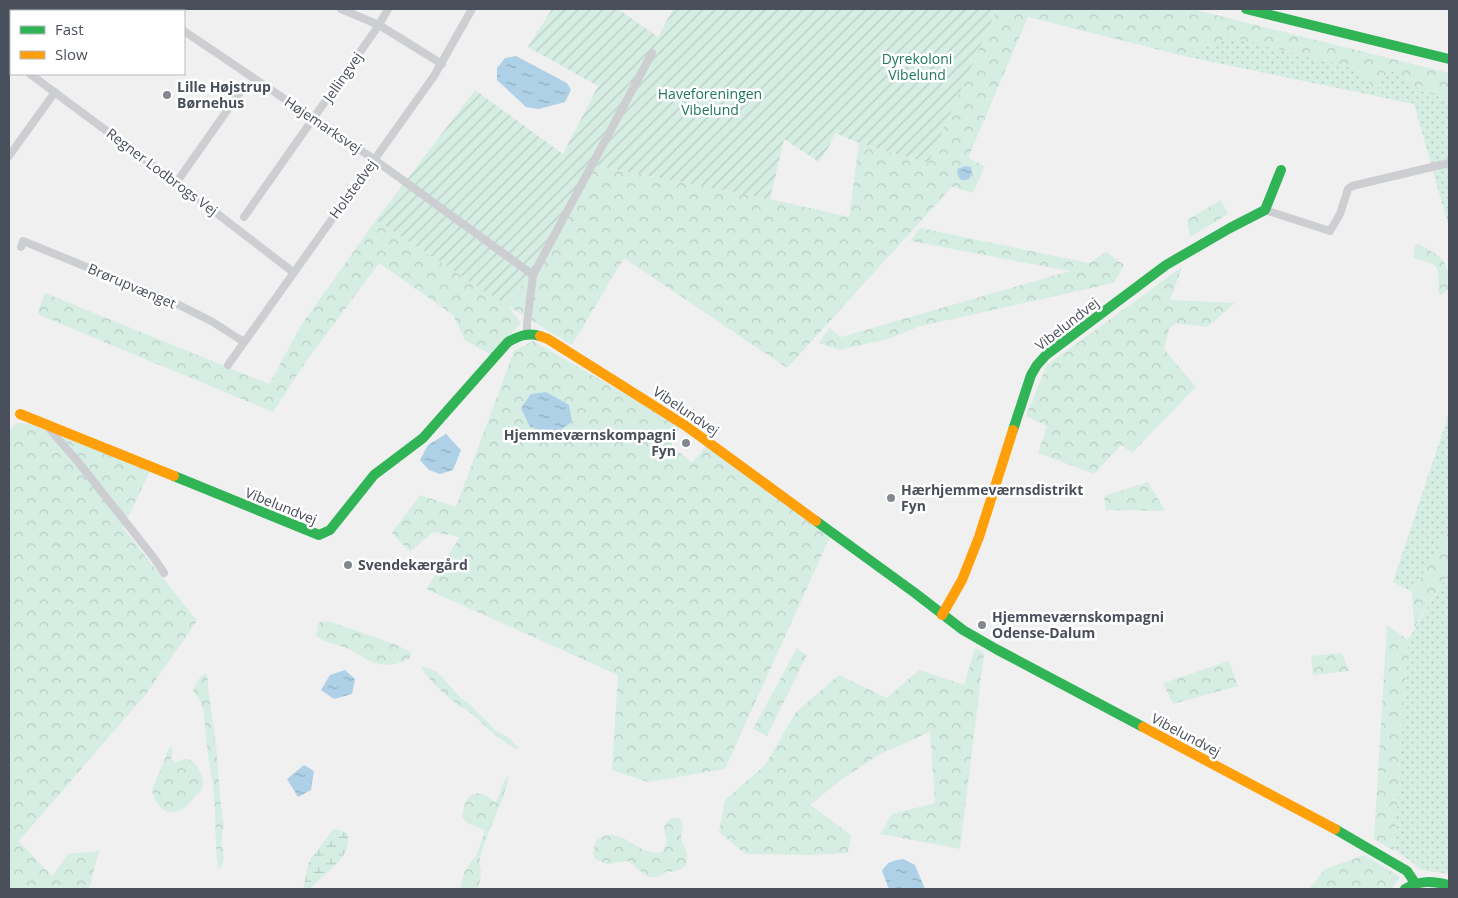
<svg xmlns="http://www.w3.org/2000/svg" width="1458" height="898" viewBox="0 0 1458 898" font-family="'Open Sans',sans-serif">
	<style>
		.grass { fill: url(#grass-dots) }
		.forest { fill: url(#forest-crowns) }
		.wetland { fill: url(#wetland-marsh) }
		.garden { fill: url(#garden-furrows) }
		.water { fill: url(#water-ripples) }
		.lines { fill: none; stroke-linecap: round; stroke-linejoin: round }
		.street { stroke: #ccced1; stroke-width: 8 }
		.fast { stroke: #30b455; stroke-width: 10 }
		.slow { stroke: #ff9f0a; stroke-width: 10 }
		.poi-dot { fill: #83878f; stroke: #fff; stroke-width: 2 }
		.labels { text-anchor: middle; stroke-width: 5; stroke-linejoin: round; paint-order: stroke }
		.park-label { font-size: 14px; fill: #1f775b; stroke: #fff }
		.street-label { font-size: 14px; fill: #494f5b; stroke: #fff }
		.poi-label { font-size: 14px; font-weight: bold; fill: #494f5b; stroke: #fff; text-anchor: start }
	</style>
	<defs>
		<pattern id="grass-dots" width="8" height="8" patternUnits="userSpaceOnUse" patternTransform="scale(1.25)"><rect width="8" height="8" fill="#d6ede3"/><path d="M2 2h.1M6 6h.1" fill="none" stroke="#b9cdc5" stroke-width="1.8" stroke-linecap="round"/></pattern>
		<pattern id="forest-crowns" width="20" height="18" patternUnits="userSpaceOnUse" patternTransform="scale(1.25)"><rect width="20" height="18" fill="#d6ede3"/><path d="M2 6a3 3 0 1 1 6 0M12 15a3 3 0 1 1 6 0" fill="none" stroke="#b9cdc5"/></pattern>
		<pattern id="wetland-marsh" width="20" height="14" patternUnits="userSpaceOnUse" patternTransform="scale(1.25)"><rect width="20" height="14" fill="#d6ede3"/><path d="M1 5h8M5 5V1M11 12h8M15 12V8" fill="none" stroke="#b9cdc5"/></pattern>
		<pattern id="garden-furrows" width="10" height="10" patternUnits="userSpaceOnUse" patternTransform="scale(1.25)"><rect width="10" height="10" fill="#d6ede3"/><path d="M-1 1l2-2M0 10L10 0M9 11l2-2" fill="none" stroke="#b9cdc5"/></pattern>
		<pattern id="water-ripples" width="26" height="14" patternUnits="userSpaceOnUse" patternTransform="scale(1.25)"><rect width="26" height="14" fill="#aed1e8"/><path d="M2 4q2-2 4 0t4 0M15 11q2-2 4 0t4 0" fill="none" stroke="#90acbf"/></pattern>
	</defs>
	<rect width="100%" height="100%" fill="#f0f0f0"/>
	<g class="grass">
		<path d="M1230,37L1358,69L1376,91L1389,68L1424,92L1449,99V228L1414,104L1184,56Z"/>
		<path d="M1449,413V531L1412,592L1393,582Z"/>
		<path d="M1449,571V874L1422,870L1394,849L1408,640Z"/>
	</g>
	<g class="forest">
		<path d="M989,9H1192L1449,73V99L1424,92L1389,68L1376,91L1358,69L1230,37L1184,56L1028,17L968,158L985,166L973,193L952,187L787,368L624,258L572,345L508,306L521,323L491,355L465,340L453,315L379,263L305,363L273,412L37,314L45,293L269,384L302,324L376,220L506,305L593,165L770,199L849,217L859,143L927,163L996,11Z"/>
		<path d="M1221,200L1228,214L1190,237L1187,220Z"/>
		<path d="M920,228L1089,263L1106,252L1124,265L1114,283L921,326L888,339L839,350L819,343L829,328L841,337L1070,271L910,241Z"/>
		<path d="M1419,244C1430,250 1446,258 1448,272C1449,277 1447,283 1448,289L1441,295H1439C1437,286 1443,270 1432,264C1426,261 1419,261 1413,257L1415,245Z"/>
		<path d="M1182,267L1170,300L1235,303L1207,327L1176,323L1169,329L1164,349L1196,387L1132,453L1121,445L1094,474L1038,453L1047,426L1026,416L1047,365Z"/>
		<path d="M533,341L681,426L671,445L692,463L707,445L830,537L725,769L648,782L612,770L618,675L426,589L460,537L433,532L410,552L392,533L420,495L456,507L514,351Z"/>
		<path d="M17,423L31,424L150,471L123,528L197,621L146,694L19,841L52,876L68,854L99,851L89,889H9V431Z"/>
		<path d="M1148,482L1165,511L1106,510L1104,496Z"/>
		<path d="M1449,531V571L1414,628L1412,592Z"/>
		<path d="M322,621L331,622L397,645L411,652L410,658C400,665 384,667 373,662C364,659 357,653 349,649C338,645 327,643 316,636L318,624Z"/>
		<path d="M1387,625L1408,640L1394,851L1374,839Z"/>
		<path d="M797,648L807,655L767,736L753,729Z"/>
		<path d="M975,648L984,653L960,849L880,834L892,814L935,803L930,732L880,754L841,780L810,805L851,835L848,853L811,855L745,854L719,832L725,800L765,765L796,712L839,675L887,698L919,670L964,685Z"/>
		<path d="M1342,653L1349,671L1313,675L1311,656Z"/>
		<path d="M1229,661L1238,686L1173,704L1163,683Z"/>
		<path d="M421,667H426L437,672L462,699L468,703L494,729L512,740L517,746L518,750C502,742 488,729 475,717C471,712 464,709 459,706C445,695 430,682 421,667Z"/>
		<path d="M206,673L208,680V688L216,744L221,807L224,825L222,833V843L224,859L222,866L218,869C215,845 216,821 214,796C212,777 208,758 206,739C204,723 207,704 193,692C195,685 199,676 206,673Z"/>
		<path d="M170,746L173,749L171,760L175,762C178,761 183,759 186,759C195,758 204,777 203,784C203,787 201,790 200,792C194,795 194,799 190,803C182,811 169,816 161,808C156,802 153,797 152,790Z"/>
		<path d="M508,775L509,777C503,806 486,830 480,859C479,864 481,869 481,874C481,879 479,884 478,889H460L464,872L477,854L485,830L467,823L462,817C465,792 477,786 496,803L504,781Z"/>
		<path d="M670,818H678L682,821L683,827L681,835L682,841L687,854L686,866C679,870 675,873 667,871C648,887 642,869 627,861L607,864L595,859L593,854L596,841C620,820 638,859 662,852C671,836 665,840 664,826Z"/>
		<path d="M1365,855L1400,877L1392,889H1309L1325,869Z"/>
	</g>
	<path class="wetland" d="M336,829L347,833C354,855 327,872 313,885L311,889H303L309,861L332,831Z"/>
	<path class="garden" d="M552,9H618L658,37L673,9H989L996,11L928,163L859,143L835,133L828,148L819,162L784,139L770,199L593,165L541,263L506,305L376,220L475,90L563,154L598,86L528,47Z"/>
	<g class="water">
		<path d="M516,56L567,83L571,90L565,102L539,109L526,107L497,80V68L505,58Z"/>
		<path d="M965,166L971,167L972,172L970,178L966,180H961L958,176L957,169Z"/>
		<path d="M546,392L569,405L572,422L555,434L530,427L521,408L531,394Z"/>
		<path d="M446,434L461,450L453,470L440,474L429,470L420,460L428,445Z"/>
		<path d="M345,670L355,679L352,694L334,699L321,690L330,675Z"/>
		<path d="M304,765L314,771L311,790L298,797L287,779Z"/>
		<path d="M903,859L915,865L925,889H889L882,871C887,862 894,860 903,859Z"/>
	</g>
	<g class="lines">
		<g class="street">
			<path d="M154,9L157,11"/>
			<path d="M341,9L379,25L442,64"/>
			<path d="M173,11L175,9"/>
			<path d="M184,31L375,160L533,275"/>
			<path d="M9,58L11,60"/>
			<path d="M30,74L193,195L293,272"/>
			<path d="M9,156L55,92"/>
			<path d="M176,183L243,88"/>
			<path d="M1265,210L1330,231L1340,214L1348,189L1352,186L1449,163"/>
			<path d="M244,217L379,25L388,9"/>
			<path d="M21,247L23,241L175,303L211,321L244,342"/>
			<path d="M527,334V324L533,275L652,53"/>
			<path d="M228,365L434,76L472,9"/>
			<path d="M46,425L79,463L154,558L164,573"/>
		</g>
		<g class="fast">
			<path d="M1246,9L1449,59"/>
			<path d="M1013,430L1031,375L1037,365L1046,355L1166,265L1230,228L1265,210L1281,170"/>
			<path d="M174,476L319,535L330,530L374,475L423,438L508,342C519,336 528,332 540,336"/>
			<path d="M816,521L915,593L963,630L996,649L1143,727"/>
			<path d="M1335,829L1407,871L1415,883"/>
			<path d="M1405,889C1420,880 1432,881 1449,885"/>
		</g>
		<g class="slow">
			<path d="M540,336L548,339L686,426L816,521"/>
			<path d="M20,414L174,476"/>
			<path d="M942,615L962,580L979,537L1013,430"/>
			<path d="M1143,727L1335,829"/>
		</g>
	</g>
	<g class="poi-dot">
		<circle cx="167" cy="95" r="5"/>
		<circle cx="686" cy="443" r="5"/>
		<circle cx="891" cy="498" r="5"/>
		<circle cx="348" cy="565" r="5"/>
		<circle cx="982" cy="625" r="5"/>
	</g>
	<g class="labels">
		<g class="park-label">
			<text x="917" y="64">Dyrekoloni<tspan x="917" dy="16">Vibelund</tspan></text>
			<text x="710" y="99">Haveforeningen<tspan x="710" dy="16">Vibelund</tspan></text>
		</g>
		<g class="street-label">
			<text transform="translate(343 77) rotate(-55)" y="5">Jellingvej</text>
			<text transform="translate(323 125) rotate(34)" y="5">Højemarksvej</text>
			<text transform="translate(162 172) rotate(37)" y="5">Regner Lodbrogs Vej</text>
			<text transform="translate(353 189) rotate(-54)" y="5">Holstedvej</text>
			<text transform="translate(132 286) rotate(23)" y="5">Brørupvænget</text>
			<text transform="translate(1067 324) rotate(-38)" y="5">Vibelundvej</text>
			<text transform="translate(686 411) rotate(34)" y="5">Vibelundvej</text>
			<text transform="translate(281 506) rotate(22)" y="5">Vibelundvej</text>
			<text transform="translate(1186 735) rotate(28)" y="5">Vibelundvej</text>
		</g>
		<g class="poi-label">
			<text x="177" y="92">Lille Højstrup<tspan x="177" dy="16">Børnehus</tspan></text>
			<text x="676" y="440" text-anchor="end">Hjemmeværnskompagni<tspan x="676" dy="16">Fyn</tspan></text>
			<text x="901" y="495">Hærhjemmeværnsdistrikt<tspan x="901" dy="16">Fyn</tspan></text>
			<text x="358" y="570">Svendekærgård</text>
			<text x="992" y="622">Hjemmeværnskompagni<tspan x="992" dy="16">Odense-Dalum</tspan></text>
		</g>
	</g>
	<rect width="1458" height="898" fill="none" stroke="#494f5b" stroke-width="20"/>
	<rect x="10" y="10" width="175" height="65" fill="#ffffff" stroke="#b6b9bd"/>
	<rect x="20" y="26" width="25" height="8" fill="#30b455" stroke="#b6b9bd"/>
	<text x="55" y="35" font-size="15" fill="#494f5b">Fast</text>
	<rect x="20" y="51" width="25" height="8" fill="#ff9f0a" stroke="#b6b9bd"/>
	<text x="55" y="60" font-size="15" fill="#494f5b">Slow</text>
</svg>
